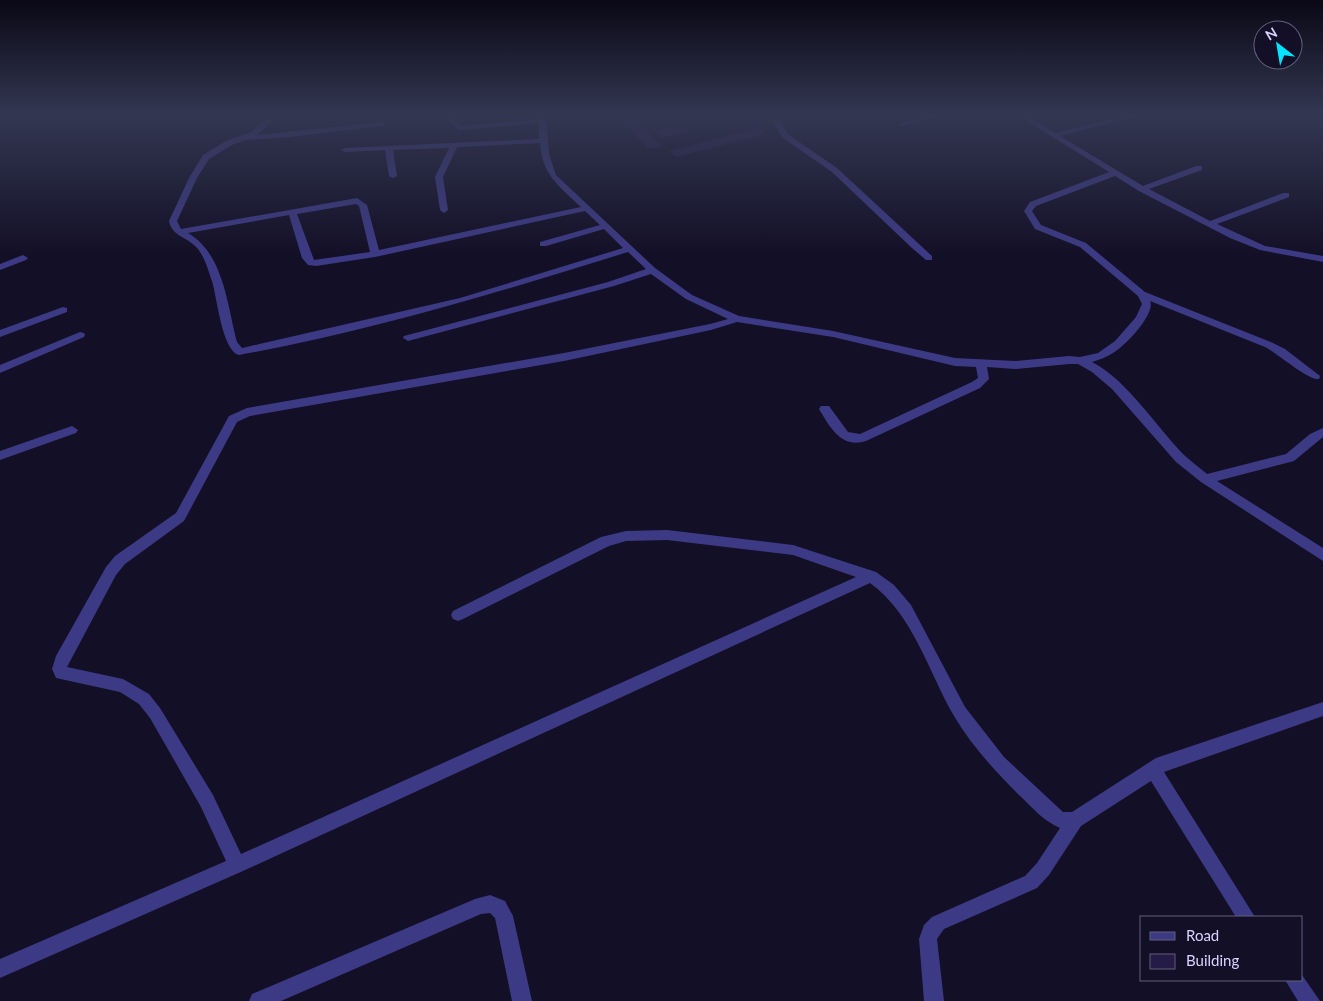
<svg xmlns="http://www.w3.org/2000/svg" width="1323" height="1001" viewBox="0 0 1323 1001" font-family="Lato,sans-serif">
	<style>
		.building { fill: #241b47 }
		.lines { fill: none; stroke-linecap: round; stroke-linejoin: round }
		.street { fill: #3d3a85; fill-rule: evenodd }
	</style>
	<rect width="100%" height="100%" fill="#130f26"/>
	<g class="building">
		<path d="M5,115H17L11,121H0V116Z"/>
		<path d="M616,115H631L662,146L649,149Z"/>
		<path d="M737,115H753L764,123L754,126Z"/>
		<path d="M683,125L689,132L661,138L655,131Z"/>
		<path d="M758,128L766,134L676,157L669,151Z"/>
	</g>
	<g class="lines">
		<g class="street">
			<path d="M271,115H279L257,135L382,122L386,124L382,126L290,137L245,140L232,145L209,159L197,178L177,221L181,229L357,198L367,205L379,250L581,207C559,186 542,175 540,143L457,147L443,177L448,210L444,213L440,210L435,177L449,148L393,150L397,176L393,178L389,176L385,150L345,152L341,150L345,148L539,139V123L459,130L443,115H451L461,126L539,119L538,115H546L549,154L556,175L655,268L692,295L739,316L833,331L955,358L1015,361L1069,356L1080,357L1098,353L1115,341L1136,317L1142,304L1138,296L1080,247L1035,229L1024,211L1030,202L1109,172L1017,115H1026L1055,133L1127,115H1140L1060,136L1143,186L1196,166H1202V170L1149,189L1210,221L1283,193H1289V197L1217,224L1265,246L1323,256V262L1260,250L1230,238L1139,191L1115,176L1036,206L1032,211L1041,225L1086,243L1145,292L1273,343L1285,349L1320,376L1319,379C1309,381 1277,353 1265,347L1150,301C1156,314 1125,346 1113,353C1107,357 1099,360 1092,362C1126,379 1156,426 1183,454C1190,461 1199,467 1207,474L1286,454L1310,434L1323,428V437L1294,461L1217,481L1323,548V561L1201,482L1176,462L1112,389L1092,372L1078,364H1069L1015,369L987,367L989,379L980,388L866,441C841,449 830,427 819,409L821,406H829L848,432L860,434L972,382L978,378L976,367L955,366L833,337L737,322L711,330L564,361L250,416L237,422L184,521L125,564L116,575L67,667L123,679L149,694L160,708L213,795L241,854L856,577L793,555L667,540L626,541L609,546L463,619L458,621L453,619L451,615L453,611L601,537L626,531L667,530L793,545L876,572L894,585L911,605L965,707L1004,757L1063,812H1072L1156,758L1323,702V716L1164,772L1255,917H1236L1151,781L1081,826L1049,875L1037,888L944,929L937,939L944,1001H924L919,939L924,925L932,917L1025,876L1037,863L1060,828C1043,821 1032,807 1019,795C995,771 971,745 954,716C928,671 913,614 870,583L243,871L0,978V959L226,861L201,807L150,718L139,704L120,692L56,678L52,669L56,656L106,567L115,556L176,513L229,416L247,408L564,353L710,324L728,319L686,299L651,274L614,286L408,341L403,338L404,336L608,282L646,269L628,252C500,292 371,331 239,355C222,351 217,297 212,281C208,270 204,254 195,246C185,236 172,236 169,221L189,178L203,155L226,141L251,132ZM356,204L359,206L370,252L314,260L297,214ZM585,211L600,225L540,242V246H546L604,229L623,248L460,298L242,348L237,342C227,305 224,254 188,233L289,215L302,258L308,265L316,266L375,257Z"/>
			<path d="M770,115H778L781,123L789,135L837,168L932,256V260H926L912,248L832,172L783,138L773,123Z"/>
			<path d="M932,115H946L902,126L898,124Z"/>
			<path d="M23,255L28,258L26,260L0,270V264Z"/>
			<path d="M63,307L67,308V312L0,337V330Z"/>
			<path d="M80,332L84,333L85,335L84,337L0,373V365Z"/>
			<path d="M72,426L78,430L76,433L0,460V451Z"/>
			<path d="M490,895L505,901L513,916L532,1001H512L495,918L490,913L481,914L281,1001H249L252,994L475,899Z"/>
			<path d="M1302,975L1320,1001H1298L1285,980H1302Z"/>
		</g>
	</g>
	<linearGradient id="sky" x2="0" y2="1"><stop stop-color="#0a0815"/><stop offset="0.45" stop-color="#333752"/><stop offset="1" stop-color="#333752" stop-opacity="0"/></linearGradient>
	<rect width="1323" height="255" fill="url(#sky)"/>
	<rect x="1140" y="916" width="162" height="65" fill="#130f26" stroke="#625e7d"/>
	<rect x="1150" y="932" width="25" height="8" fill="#3d3a85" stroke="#625e7d"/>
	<text x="1186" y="941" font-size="15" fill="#d9d4ff">Road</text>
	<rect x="1150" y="954" width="25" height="15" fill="#241b47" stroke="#625e7d"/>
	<text x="1186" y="966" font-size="15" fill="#d9d4ff">Building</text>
	<g transform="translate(1278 45) rotate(329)"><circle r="24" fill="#130f26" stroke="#625e7d"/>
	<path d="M0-4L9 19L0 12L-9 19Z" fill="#00e5ff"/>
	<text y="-8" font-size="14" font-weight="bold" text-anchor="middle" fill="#d9d4ff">N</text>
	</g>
</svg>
